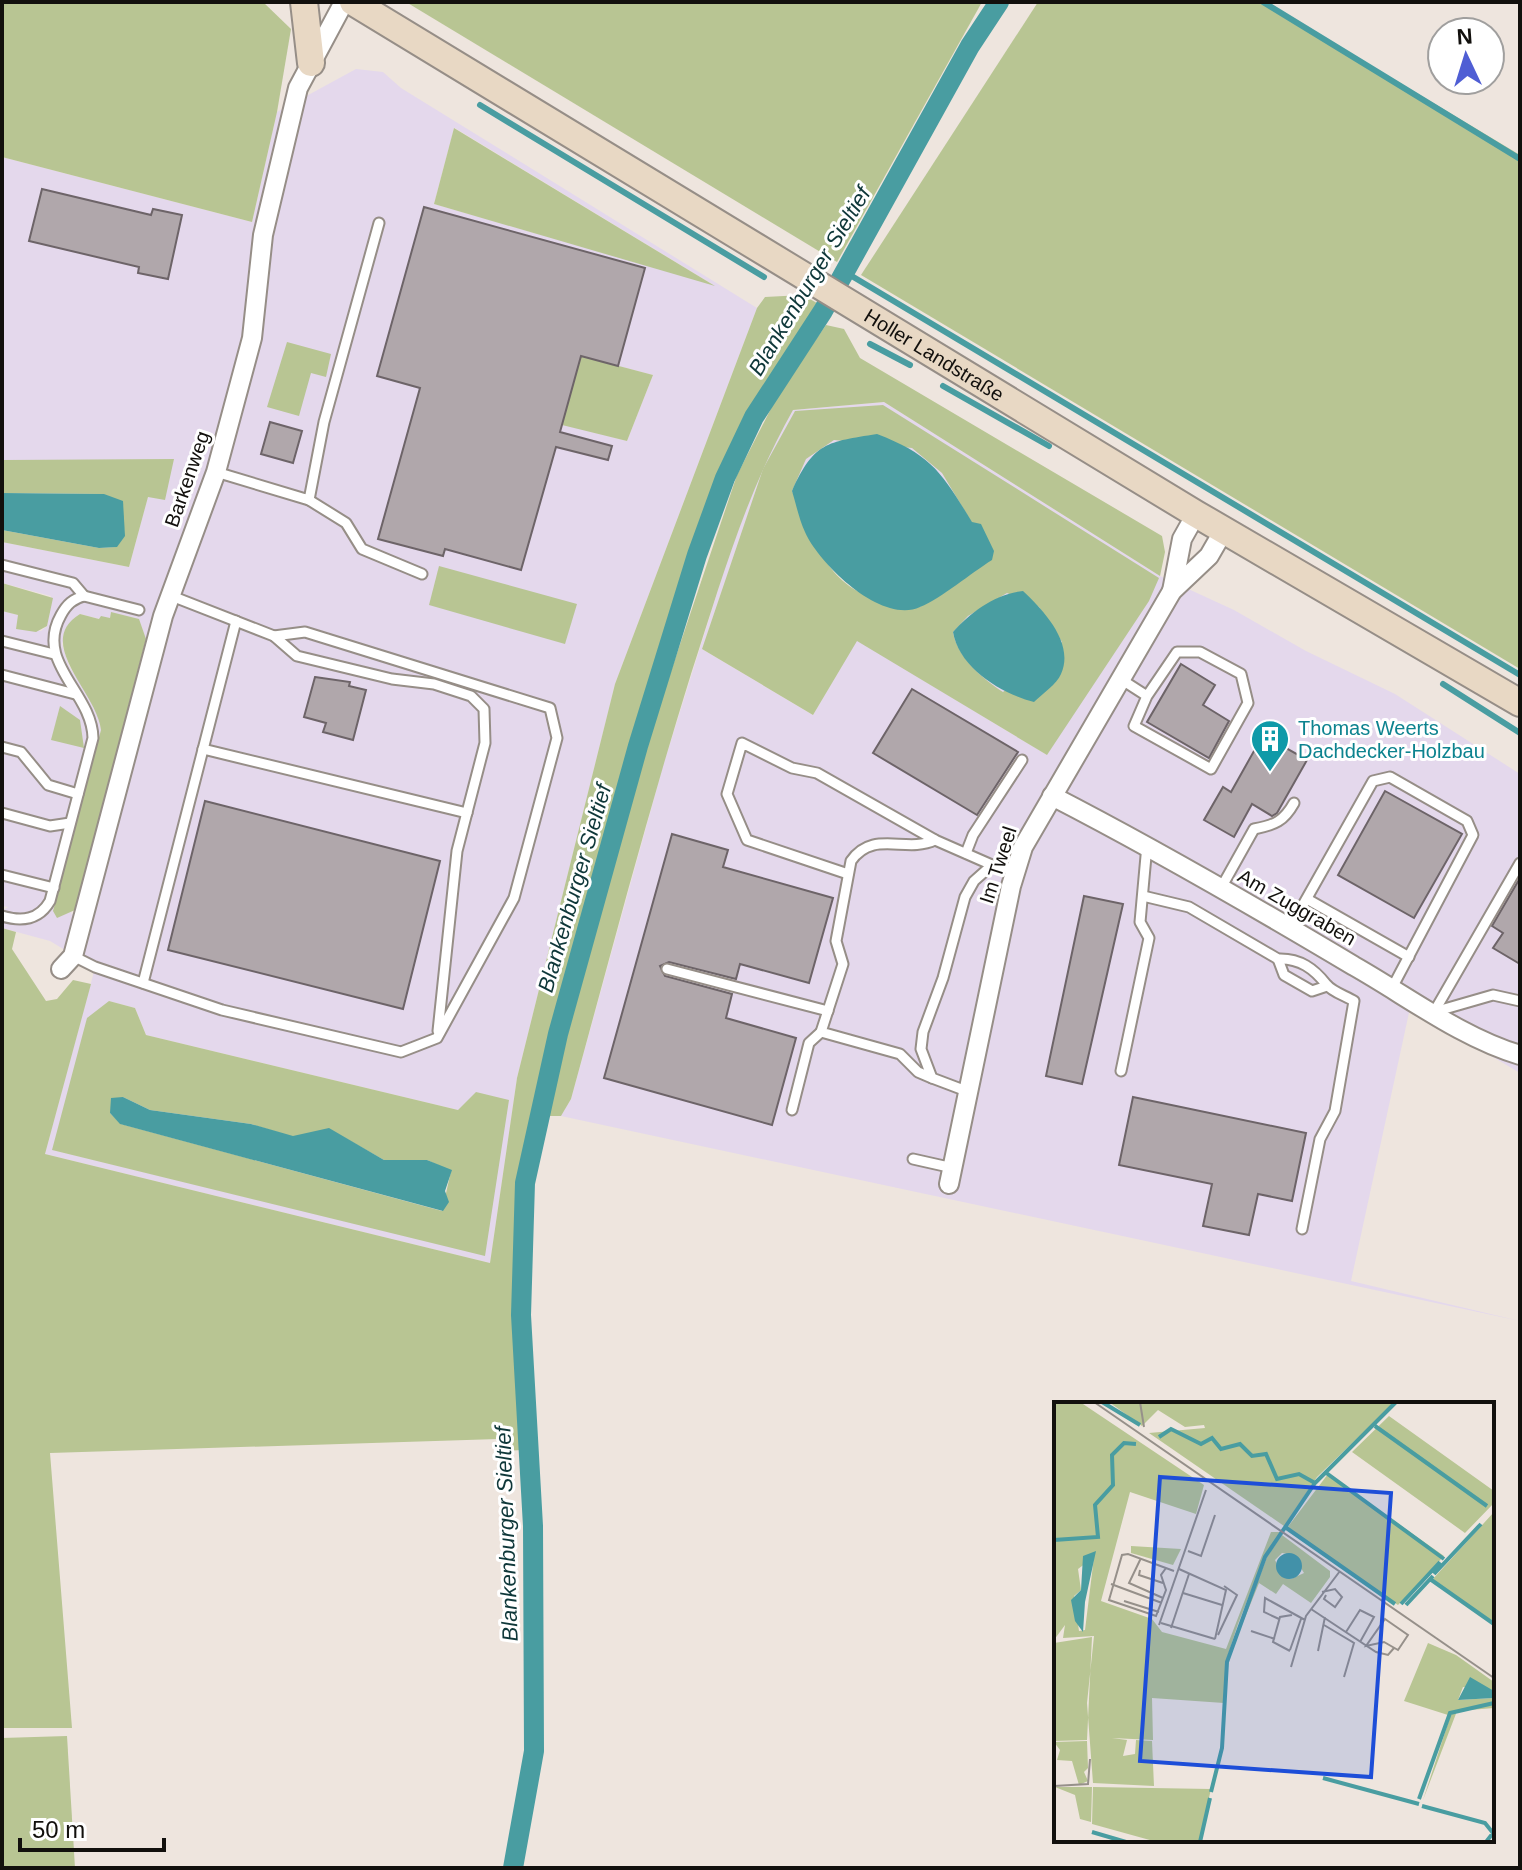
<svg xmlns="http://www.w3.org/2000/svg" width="1522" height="1870" viewBox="0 0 1522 1870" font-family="Helvetica,sans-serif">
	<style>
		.commercial { fill: #e4d8ec; fill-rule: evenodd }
		.green { fill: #b8c593; fill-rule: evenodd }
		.water { fill: #499da1 }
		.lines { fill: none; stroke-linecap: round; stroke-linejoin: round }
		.stream { stroke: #499da1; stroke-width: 6 }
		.canal { stroke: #499da1; stroke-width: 20 }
		.building { fill: #b0a7ab; stroke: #6d6468; stroke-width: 2 }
		.lane-casing { stroke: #968e87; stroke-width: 13 }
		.street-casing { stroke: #968e87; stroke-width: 22 }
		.secondary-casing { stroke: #968e87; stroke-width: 30 }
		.lane { stroke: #fff; stroke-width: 9 }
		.street { stroke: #fff; stroke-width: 18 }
		.secondary { stroke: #e8d8c4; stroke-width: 26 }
		.labels { text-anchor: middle; stroke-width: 6; stroke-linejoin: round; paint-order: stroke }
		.street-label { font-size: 20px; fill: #12100d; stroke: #fff }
		.culture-label { font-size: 20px; fill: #0d838f; stroke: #fff; text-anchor: start }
		.water-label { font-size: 22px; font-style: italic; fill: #0e3739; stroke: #fff }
		.inset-river { fill: none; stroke: #499da1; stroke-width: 4 }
		.inset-road { fill: none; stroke: #96908a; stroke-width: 2 }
		.view { fill: #1d4ed8; fill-opacity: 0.15; stroke: #1d4ed8; stroke-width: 4 }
		.inset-edge { fill: none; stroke: #12100d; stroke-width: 4 }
	</style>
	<rect width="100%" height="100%" fill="#eee5de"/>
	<g class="commercial">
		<path d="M356,69L383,72L401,88L757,308L615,684L517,1078L490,1263L45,1154L95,968L50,941L2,928V911L8,907L2,906V611L19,615L16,628L41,631L47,626L51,596L2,583V542L129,567L148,496L174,460H2V157L252,222L277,112ZM454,128H455L712,284L434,204ZM618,366L653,375L627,441L562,424ZM111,613L146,639L76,910L71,915L101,730L97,708L69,666L62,644L69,624L80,614L100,619L110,618ZM109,1001L135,1008L146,1035L458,1110L484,1255L53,1150Z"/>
		<path d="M884,402L1160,576L1234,610L1306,651L1395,694L1520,774V1073L1410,1008L1351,1281L1520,1321L561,1116L571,1099L663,766L728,558L761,468L793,410ZM763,469L1047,755L857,640L813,715L702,649Z"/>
	</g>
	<g class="green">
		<path d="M2,2H263L291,29L277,112L252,222L2,157Z"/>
		<path d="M406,2H982L837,262Z"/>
		<path d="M1038,2H1265L1520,155V669L861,275Z"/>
		<path d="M454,128L715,286L434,204Z"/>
		<path d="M803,295L822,306L748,416L707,515L637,729L582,928L519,1178L514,1309L523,1450L499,1451L498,1439L50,1453L72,1728H2V928L16,932L12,949L46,1001L57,999L73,980L91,984L45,1154L490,1263L517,1078L615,684L757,308L765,297Z"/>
		<path d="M826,325L844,329L860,358L1162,536L1165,552L1160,576L884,402L793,410C745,495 721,582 691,674C647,815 610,957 571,1099L561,1116H546L636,775L737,475L781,389Z"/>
		<path d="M287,342L331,354L326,377L311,373L299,416L267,407Z"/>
		<path d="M581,356L653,375L627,441L562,425Z"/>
		<path d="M883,405L1159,578L1149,601L1047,755L857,641L813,715L702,649L763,469L795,411ZM834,440L912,448L942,473L972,523L945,590L920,607C832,599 825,564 792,491L806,459ZM1007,593L1039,607L1062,642L1003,692C983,679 957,657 953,632L968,616Z"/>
		<path d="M174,459L165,500L148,497L129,567L2,542V530L99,548L116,547L104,494L2,493V460Z"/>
		<path d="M439,566L577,604L565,644L429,605Z"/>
		<path d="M2,583L53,598L47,626L36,632L16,629L18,615L2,611Z"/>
		<path d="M111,612L139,619L146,639L75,910L57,918L53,911L101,730C97,692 33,643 80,614L99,619L101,616L110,618Z"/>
		<path d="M60,706L80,720L84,748L51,740Z"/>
		<path d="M109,1001L135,1008L146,1035L458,1110L476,1092L509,1100L485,1256L52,1150L87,1018ZM123,1097L150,1110L251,1124L293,1137L329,1129L384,1160H427L451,1171L442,1211L121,1124L110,1113Z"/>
		<path d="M67,1736L75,1868H2V1738Z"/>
	</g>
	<g class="water">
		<path d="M877,434C932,455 942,473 972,522L981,524L994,551L992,560C971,573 942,598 920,607C882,625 819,564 805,532C799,519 796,504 792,491C814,442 827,442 877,434Z"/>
		<path d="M2,493L104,494L123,501L125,536L117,547L99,548L2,530Z"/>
		<path d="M1023,591C1043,610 1075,643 1061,674C1057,684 1042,694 1034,702C1002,694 959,668 953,632C971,612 995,594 1023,591Z"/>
		<path d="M123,1097L150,1110L251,1124L293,1136L329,1128L384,1160H427L452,1170L445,1191L449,1202L443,1211L120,1124L110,1113L111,1098Z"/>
	</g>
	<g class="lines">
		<g class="stream">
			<path d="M1263,2L1520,159"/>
			<path d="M480,105L764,277"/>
			<path d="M845,272L1520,675"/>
			<path d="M870,344L910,365"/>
			<path d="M943,386L1049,446"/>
			<path d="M1443,684L1520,733"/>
		</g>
		<path class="canal" d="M513,1868L534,1751L533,1526L521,1315L525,1183L558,1034L638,746L697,555L725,478L754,417L823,311L970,46L999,2"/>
	</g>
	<g class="building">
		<path d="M42,189L151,215L153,209L182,215L168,279L138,273L139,267L29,241Z"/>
		<path d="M424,207L645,268L618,366L581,356L560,432L612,446L608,460L556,447L521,570L445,549L443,556L378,539L420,388L377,376Z"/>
		<path d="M270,422L302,431L293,463L261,454Z"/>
		<path d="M1181,664L1215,685L1203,705L1229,721L1209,758L1147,722Z"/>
		<path d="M315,677L350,682L349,686L366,690L353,740L323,732L326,723L304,717Z"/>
		<path d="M912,689L1018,752L977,815L873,753Z"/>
		<path d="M1263,735L1307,760L1277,813L1272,816L1252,804L1234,837L1204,820L1223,787L1231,792Z"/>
		<path d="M1385,791L1462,834L1414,918L1338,875Z"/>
		<path d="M205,801L440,861L403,1009L168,950Z"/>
		<path d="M672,834L728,850L723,867L833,898L809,983L740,964L736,979L669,962L660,966L665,976L732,994L726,1018L796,1038L772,1125L604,1078Z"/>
		<path d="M1520,878V964L1493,948L1503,933L1492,926Z"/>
		<path d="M1084,896L1123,904L1082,1084L1046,1076Z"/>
		<path d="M1133,1097L1306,1133L1292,1201L1258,1194L1249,1235L1203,1226L1212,1184L1119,1165Z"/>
	</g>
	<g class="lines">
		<g class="lane-casing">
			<g id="lane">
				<path d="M216,472L309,500L324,422L379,223"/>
				<path d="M309,500L346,523L362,549L422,574"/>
				<path d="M2,565L73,583L84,596"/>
				<path d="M169,595L274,636L297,656L392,679L434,684L471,696L484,709L485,743L457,851L438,1031"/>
				<path d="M2,641L54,654"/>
				<path d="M2,675L75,694"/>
				<path d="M1119,678L1147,696L1177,652H1200L1241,674L1248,703L1211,769L1134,726L1147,696"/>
				<path d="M2,747L21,752L48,785L78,794"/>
				<path d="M203,749L467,813"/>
				<path d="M2,813L50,826L70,823"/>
				<path d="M966,853L973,835L1022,760"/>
				<path d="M848,874L747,840L727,794L742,743L792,768L817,773L935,840L992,865L1016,870"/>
				<path d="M2,875L54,888"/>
				<path d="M1221,888L1254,829C1275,825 1284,821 1294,803"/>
				<path d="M1143,896L1189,907L1278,959C1300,958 1314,969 1326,984C1332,992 1346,996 1354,1001L1335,1111L1320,1139L1302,1229"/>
				<path d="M1307,899L1409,957"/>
				<path d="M2,916C22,922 39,920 50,901L93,738C92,692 34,663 61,615C67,604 73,599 84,596L139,610"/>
				<path d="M1290,928L1373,781L1390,777L1467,821L1473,835L1392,988"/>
				<path d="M73,956L95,967L222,1010L401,1052L437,1038L514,898L557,738L550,708L305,632L274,636"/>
				<path d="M1278,959L1284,975L1312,991L1327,986"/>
				<path d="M667,969L828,1011"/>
				<path d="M143,983L236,621"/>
				<path d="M1434,1012L1520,863"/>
				<path d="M1434,1012L1493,995L1520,1001"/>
				<path d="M1121,1071L1149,938L1140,922L1147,845"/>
				<path d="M932,1078L918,1072L900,1054L821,1032L843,964L836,941L851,861C873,829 906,854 935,840"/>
				<path d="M969,1092L932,1078L921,1049L923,1032L943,978L965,897L974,881L992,865"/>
				<path d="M792,1110L809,1043L821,1032"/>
				<path d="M913,1159L953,1168"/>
			</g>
		</g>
		<g class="street-casing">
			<g id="street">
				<path d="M1172,591L1182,539L1196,514"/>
				<path d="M1052,796C1155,849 1255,907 1354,966C1407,996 1462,1038 1520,1055"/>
				<path d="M61,969L73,956L163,616L216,472L252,338L263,235L298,88L344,2"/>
				<path d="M949,1184L1011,886L1023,847L1172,591L1209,556L1224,530"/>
			</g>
		</g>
		<g class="secondary-casing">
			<g id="secondary">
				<path d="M304,2L311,63"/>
				<path id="s1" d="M353,2L1196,514L1520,703"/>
			</g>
		</g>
		<use href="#lane" class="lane"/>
		<use href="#street" class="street"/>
		<use href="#secondary" class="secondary"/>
	</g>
	<defs>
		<g id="building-pin" transform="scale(2)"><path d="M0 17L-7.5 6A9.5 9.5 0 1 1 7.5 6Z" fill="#0f9aa8" stroke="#fff"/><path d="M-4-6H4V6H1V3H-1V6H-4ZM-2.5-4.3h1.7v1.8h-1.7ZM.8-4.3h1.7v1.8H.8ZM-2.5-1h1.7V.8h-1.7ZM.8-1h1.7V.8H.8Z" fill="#fff"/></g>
	</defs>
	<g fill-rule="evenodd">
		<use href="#building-pin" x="1270" y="739"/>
	</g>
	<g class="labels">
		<g class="street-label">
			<text dy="7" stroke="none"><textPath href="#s1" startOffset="680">Holler Landstraße</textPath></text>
			<text transform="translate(187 479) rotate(-71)" y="7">Barkenweg</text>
			<text transform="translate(998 865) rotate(-72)" y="7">Im Tweel</text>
			<text transform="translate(1297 907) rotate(30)" y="7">Am Zuggraben</text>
		</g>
		<g class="culture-label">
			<text x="1298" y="735">Thomas Weerts<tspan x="1298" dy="23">Dachdecker-Holzbau</tspan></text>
		</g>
		<g class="water-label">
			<text transform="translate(809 281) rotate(-59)" y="8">Blankenburger Sieltief</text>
			<text transform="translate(574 888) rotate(-74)" y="8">Blankenburger Sieltief</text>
			<text transform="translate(506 1534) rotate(-92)" y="8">Blankenburger Sieltief</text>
		</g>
	</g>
	<g transform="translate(1054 1402)">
		<rect width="440" height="440" fill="#eee5de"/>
		<path d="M0,0H26L150,83L142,112L76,90L47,199L98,217L108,230L172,247L217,130H227L208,161L184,222L172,259L170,301L98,296L99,338L58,336L73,338L69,354L81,352L82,338L98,339L100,384L39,381L33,301L40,234L9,236L11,223L0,238ZM40,155L31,228L25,229L20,194L27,188L24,167ZM55,0H341L263,75L230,124L95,31L151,26L150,23L131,25L104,8L88,24ZM335,14L440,89V101L411,131L298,50ZM274,72L390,154L344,203L233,126ZM440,110V220L378,178ZM228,133L276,169V175L257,201L229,182L222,192L205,181L177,250L213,155ZM228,151L239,153L250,171L237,177L229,174L221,158ZM77,144L127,147L119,163L77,151ZM38,235L33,338L0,339V241ZM374,241L402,253L440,280V289L409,285L404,298L440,296V306L403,309L369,398L398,309L394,313L350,299ZM33,339L34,366L30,370L34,379L25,383L18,359L3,358L6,348L0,340ZM1,385H38L37,420L26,417L21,393ZM39,385L157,387L145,440H103L38,422Z" fill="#b8c593" fill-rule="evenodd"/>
		<path d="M42,149L31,200L29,230L21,219L17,198L27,188L29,154ZM222 164a13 13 0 1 1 26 0a13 13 0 1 1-26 0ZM416,275L440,289V296L404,298Z" fill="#499da1"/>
		<path class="inset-river" d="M48,0L86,23M321,24L433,104M105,35L117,27L147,42L158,36L167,47L186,42L198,54L212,52L223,77L245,72L261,81M271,70L390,157M231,125L341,202M0,138L44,135L41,103L59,83L58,53L70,41L82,42M380,172L427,122M376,177L440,222M347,202L386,160M352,203L379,174M269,376L365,402M157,390L168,346L173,260L211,155L261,81L342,0M365,397L396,311L440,301M368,404L431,421L439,431L432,440M38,430L72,440M146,440L156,396"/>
		<path class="inset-road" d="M40,0L440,276M86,0L90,25M134,149L147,154L161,113M87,156L75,181L109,196M112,166L107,173L112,188L102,214L55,198L68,153L74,152L120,169M125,167L172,188L161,237M86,168L85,173L109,181M57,182L108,201M268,190L281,187L288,195L281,205L270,197L272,193M129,191L168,203M70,199L105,210M257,207L322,250L334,253L340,246M225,217L210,210L211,196L251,218M331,217L354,233L344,248L330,240L312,244ZM107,221L161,237M105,223L152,88M270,223L300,241L290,275M117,226L135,172M197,229L221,237M292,230L306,208L320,215L306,240M164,233L183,193L170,184M236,248L247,217M236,249L219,240L226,215L238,213M264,249L271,215M237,265L252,214L286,169M0,384L34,382L36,357"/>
		<path class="view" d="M106,75L337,91L317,375L86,359Z"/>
		<rect width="440" height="440" class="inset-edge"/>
	</g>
	<rect width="1522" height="1870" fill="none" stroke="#12100d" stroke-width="8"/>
	<g transform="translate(1466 56) rotate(356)"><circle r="38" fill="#ffffff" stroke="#a09f9e" stroke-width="2"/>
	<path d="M0-6L14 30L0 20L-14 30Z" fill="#4f5ed4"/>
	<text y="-12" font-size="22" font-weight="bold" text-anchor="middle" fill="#12100d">N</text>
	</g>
	<path d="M20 1838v12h144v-12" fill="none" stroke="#12100d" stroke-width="4"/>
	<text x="32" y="1838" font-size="24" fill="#12100d" stroke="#ffffff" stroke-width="6" paint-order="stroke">50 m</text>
</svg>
